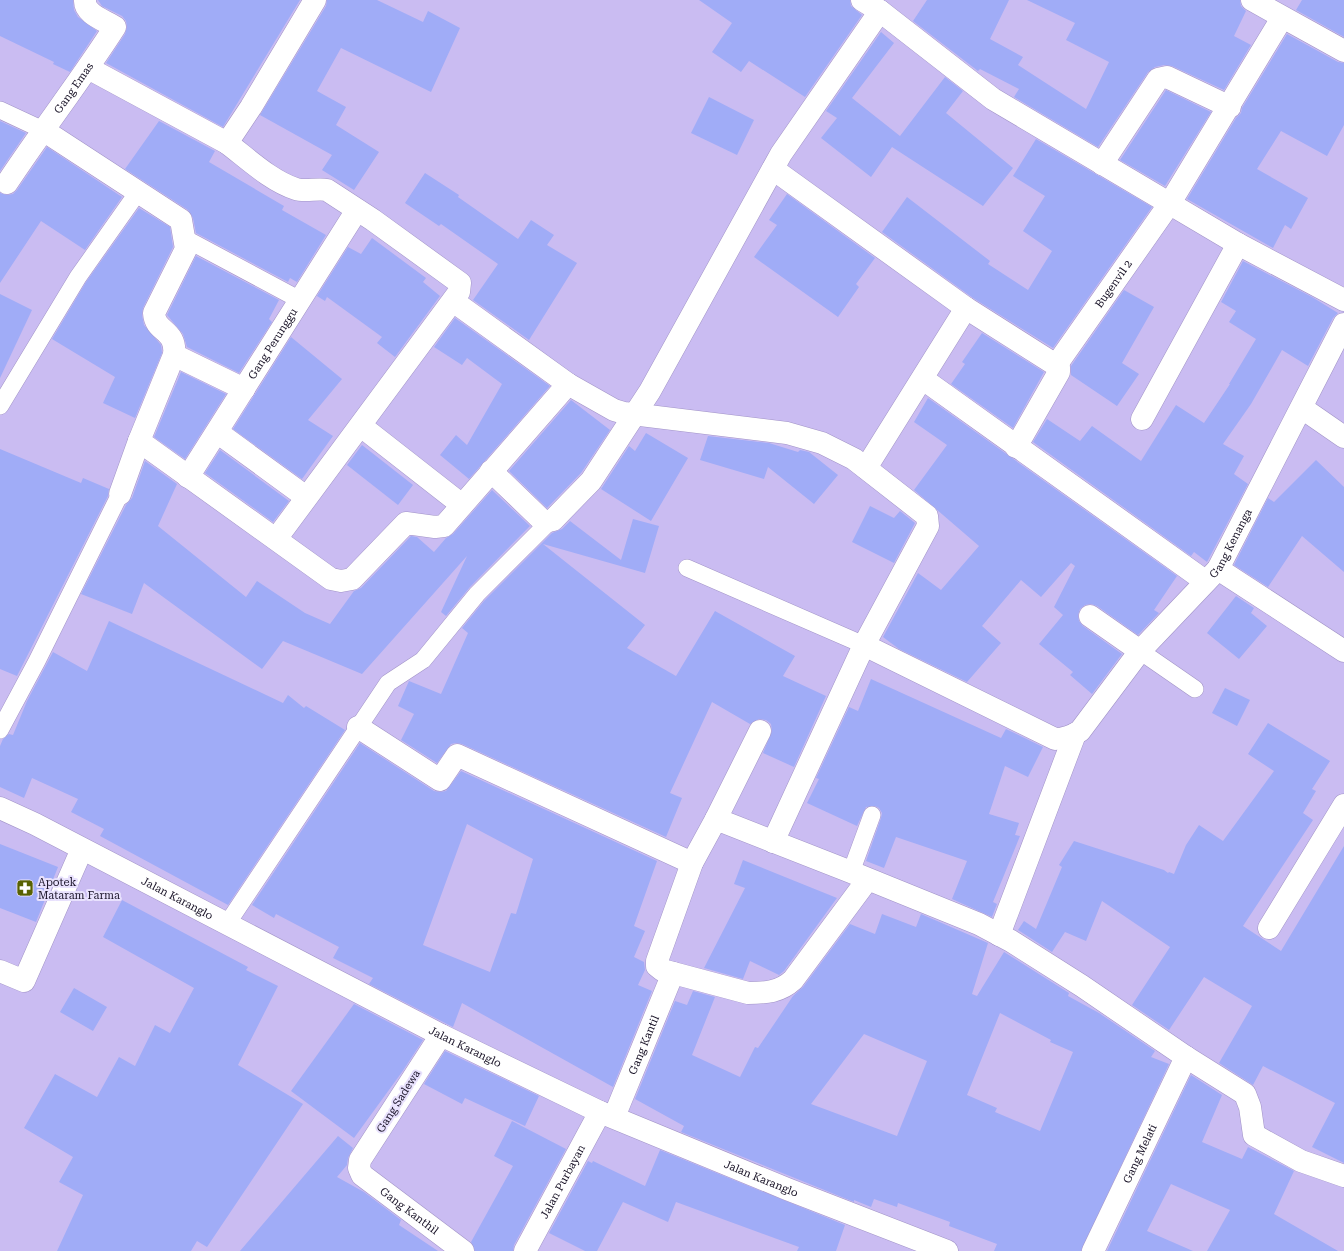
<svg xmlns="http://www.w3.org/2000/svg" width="1344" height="1251" viewBox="0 0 1344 1251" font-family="'Roboto Serif',serif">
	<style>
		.building { fill: #a0acf7; fill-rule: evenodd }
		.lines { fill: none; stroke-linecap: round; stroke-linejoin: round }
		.service-casing { stroke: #a294c7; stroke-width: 18 }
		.minor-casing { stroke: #a294c7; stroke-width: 23 }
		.tertiary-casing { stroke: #a294c7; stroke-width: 23 }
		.service { stroke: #fff; stroke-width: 17 }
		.minor { stroke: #fff; stroke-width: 22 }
		.tertiary { stroke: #fff; stroke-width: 22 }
		.labels { text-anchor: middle; stroke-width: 4; stroke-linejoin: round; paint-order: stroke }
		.street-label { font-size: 11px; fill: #181226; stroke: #e8e1fd }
		.poi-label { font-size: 11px; fill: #181226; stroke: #e8e1fd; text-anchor: start }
	</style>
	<rect width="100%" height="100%" fill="#cabcf2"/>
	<g class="building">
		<path d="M0,0H73L74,10L78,17L97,31L70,72L53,64L54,62L0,36Z"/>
		<path d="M98,0H300L223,127L106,63L125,34L127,27L126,21L122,16L102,6Z"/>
		<path d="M327,0H377L423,22L428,11L460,28L431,92L341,48L317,91L346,107L336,125L379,152L354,190L322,170L332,155L260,115L326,6Z"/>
		<path d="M699,0H850L851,6L862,15L805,97L749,61L741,72L712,52L732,23Z"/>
		<path d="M927,0H1009L990,39L1023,57L1018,65L1086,109L1109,62L1066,40L1075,23L1027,0H1240L1241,6L1246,11L1234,36L1251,45L1224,90L1172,66L1164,65L1155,67L1148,72L1098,147L1014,97L1019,89L980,69L978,71L913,21Z"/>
		<path d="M1302,0H1344V37L1296,10Z"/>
		<path d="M881,32L894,43L852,98L900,136L945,77L963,91L946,113L1013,168L983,206L892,147L871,177L821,138L837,118L826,111Z"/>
		<path d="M1287,34L1338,62L1344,63V125L1327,156L1281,131L1257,169L1308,198L1291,229L1285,225L1273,248L1187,199L1236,118L1241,113L1242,108Z"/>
		<path d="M1166,90L1211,112L1165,186L1120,160Z"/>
		<path d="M709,97L754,120L737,155L691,133Z"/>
		<path d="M0,121L26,133L0,171Z"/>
		<path d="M159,121L215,151L209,162L284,206L282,210L326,235L297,282L290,278L288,282L196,233L193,218L188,210L125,169Z"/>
		<path d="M1036,139L1152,207L1053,348L973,298L882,232L907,197L990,261L988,264L1028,290L1052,251L1023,231L1045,196L1013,176Z"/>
		<path d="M47,147L122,197L85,250L41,221L0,283V193L7,195L13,194L17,190Z"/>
		<path d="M425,173L459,195L458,197L518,239L531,220L554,235L547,245L577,263L529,340L473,300L498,264L441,224L439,226L405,203Z"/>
		<path d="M787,194L875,258L856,284L859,287L838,317L754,257L777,225L769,220Z"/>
		<path d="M139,208L170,227L173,247L143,308L142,315L144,325L161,345L162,353L135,418L103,403L115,377L52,339L86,282Z"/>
		<path d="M372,238L426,278L423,282L440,296L395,357L377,343L382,337L327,297L325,301L317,296L348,247L361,254Z"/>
		<path d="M196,256L279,300L269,319L272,322L239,373L187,347L183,334L167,315Z"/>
		<path d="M1243,261L1312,297L1338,313L1333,318L1308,366L1282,350L1251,404L1223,444L1244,456L1234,474L1248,484L1207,562L1194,552L1191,556L1033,442L1047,419L1080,441L1092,426L1141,461L1176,405L1204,423L1230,384H1229L1256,339L1229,322L1236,311L1221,302Z"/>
		<path d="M1124,290L1154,307L1122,363L1139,374L1117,406L1071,375V366Z"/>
		<path d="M0,294L32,310L0,378Z"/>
		<path d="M455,318L550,386L469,479L440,455L456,435L467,445L502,384L467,358L462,365L434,347Z"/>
		<path d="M982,333L1044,372L1013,428L951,384L965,364L962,362Z"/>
		<path d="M291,337L342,379L308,420L333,436L302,479L233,429Z"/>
		<path d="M181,372L226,394L185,459L154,437Z"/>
		<path d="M928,398L1177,576L1154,610L1159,613L1138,635L1097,606L1091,604L1085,605L1080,609L1078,615L1079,621L1083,626L1122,654L1092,694L1070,675L1073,672L1039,644L1063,615L1054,607L1075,566L1071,563L1041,597L1021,580L982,626L1001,643L967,682L899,649L883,637L918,573L941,590L979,546L914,490L947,445L914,422Z"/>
		<path d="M571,400L610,430L581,473L547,508L509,471Z"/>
		<path d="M646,433L688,458L651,521L601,489L629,446L635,451Z"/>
		<path d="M708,436L769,443L798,452L800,450L809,452L838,475L814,504L768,467L764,479L700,460Z"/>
		<path d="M362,445L413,485L398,505L347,465Z"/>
		<path d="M0,449L81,483L83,478L109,489L108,496L17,676L0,669Z"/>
		<path d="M220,450L289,501L273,522L205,473Z"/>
		<path d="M1316,460L1344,487V572L1302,536L1268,587L1234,565L1268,498L1274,502Z"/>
		<path d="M145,461L177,484L158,526L246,597L257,581L305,613L330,624L354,591L361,588L411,536L417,537L434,552L446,538L453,534L492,490L530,526L470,587L446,616L441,612L467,556L362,674L283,641L262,669L144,583L132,614L81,594L126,505L132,498Z"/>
		<path d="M870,506L894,518L900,511L915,523L894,563L852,542Z"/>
		<path d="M633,519L659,526L645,573L543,544L645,625L627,648L676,676L715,611L795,656L783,676L826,696L794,767L763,753L772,731L771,724L766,720L759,719L750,724L712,702L670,793L682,798L666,837L462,744L456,743L451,744L437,763L401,740L414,714L398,706L409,681L441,694L468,633L462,628L484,601L552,533L562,529L570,521L621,560Z"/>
		<path d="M1236,596L1254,608L1251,613L1267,626L1239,659L1207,633Z"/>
		<path d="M109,621L283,703L288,695L304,708L306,706L345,730L228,905L100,836L104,829L71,812L78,799L32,778L24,798L0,787V746L3,739L9,734L13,735L27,701L53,652L87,671Z"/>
		<path d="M871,679L1001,738L1006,729L1043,747L1028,777L1005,766L989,814L1019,823L1015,835L1020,836L993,902L997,904L992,917L952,899L967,861L896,837L884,868L866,861L881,818L882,813L879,808L875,806L866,807L857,826L807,803L819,779L816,778L849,707L858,711Z"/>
		<path d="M1225,688L1250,700L1237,726L1212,713Z"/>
		<path d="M1268,723L1330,761L1312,789L1316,791L1303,813L1313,820L1243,926L1281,951L1344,846V1163L1312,1147L1335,1103L1263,1066L1253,1085L1219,1063L1252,1006L1204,977L1169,1030L1132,1005L1170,947L1102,901L1086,941L1065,932L1052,952L1018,930L1024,921L1036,929L1062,867L1059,865L1074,841L1164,870L1168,873L1169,872L1174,874L1186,845L1199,825L1223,841L1274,771L1248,754Z"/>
		<path d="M360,743L434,791L440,792L446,791L461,771L657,861L634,926L645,931L634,957L644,962L645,970L638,985L652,991L613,1087L462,1003L453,1027L447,1024L369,984L373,978L333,958L339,947L276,914L274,918L252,905ZM467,824L533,859L516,914L511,913L490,972L423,945Z"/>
		<path d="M0,844L58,867L36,922L0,908Z"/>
		<path d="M743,860L837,898L784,971L779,975L750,961L743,979L704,968L745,888L734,884Z"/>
		<path d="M122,900L248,967L246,970L278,986L238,1065L303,1104L207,1247L197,1241L191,1251H57L83,1195L59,1182L73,1157L24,1128L55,1074L97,1097L119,1057L135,1066L155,1025L170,1033L194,988L103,937Z"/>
		<path d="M882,914L916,927L921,914L988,943L972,994L977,996L1004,952L1069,993L1068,996L1099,1013L1155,1051L1151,1057L1169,1064L1081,1251H994L997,1244L949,1226L950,1222L898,1203L897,1207L874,1199L871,1207L854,1200V1202L681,1132L684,1126L635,1099L675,1001L687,1005L693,991L715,997L692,1055L740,1077L755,1047L758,1048L793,996L803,987L850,924L875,934ZM1000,1013L1051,1040L1050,1042L1073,1052L1040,1131L995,1112L997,1108L967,1095ZM864,1034L927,1061L897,1136L811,1104Z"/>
		<path d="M74,988L107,1007L93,1031L60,1012Z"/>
		<path d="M354,1004L423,1040L402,1072L354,1138L291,1091Z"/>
		<path d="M445,1051L539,1096L525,1126L465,1098L462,1104L424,1084Z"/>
		<path d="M1191,1075L1222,1095L1202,1142L1242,1159L1248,1147L1294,1171L1274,1214L1338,1251H1207L1230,1210L1171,1184L1147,1231L1193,1251H1107Z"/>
		<path d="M512,1121L566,1149L514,1245L513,1251H475L471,1242L513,1166L494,1156Z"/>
		<path d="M338,1136L353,1148L348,1158L347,1165L337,1177L364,1192L401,1220L399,1225L438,1251H240Z"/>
		<path d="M660,1150L845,1225L836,1251H797L799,1247L676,1202L668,1222L623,1202L597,1251H585L549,1233L588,1161L592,1163L593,1161L645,1186Z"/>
	</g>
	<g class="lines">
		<g class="service-casing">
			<g id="service">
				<path d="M0,110L43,130"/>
				<path d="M186,239L300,300"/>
				<path d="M0,406L78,277L138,192"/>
				<path d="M687,568L864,645"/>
				<path d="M1140,651L1195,689"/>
				<path d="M0,730L37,661L120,494"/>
				<path d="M851,872L872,815"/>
				<path d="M227,924L388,683L423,660L477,594L549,522"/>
			</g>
		</g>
		<g class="minor-casing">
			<g id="minor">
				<path d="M862,0L880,11L993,99L1238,244L1344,300"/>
				<path d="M1252,0L1344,51"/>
				<path d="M88,68L227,143L251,107L315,0"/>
				<path d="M43,130L181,220L186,249L154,313C155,333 177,329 174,355L139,441L331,579L341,581L352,579L406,523L435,527L444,526L568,384L453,301"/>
				<path d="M227,143C248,159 271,181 296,189C305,192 317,188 327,190L373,220L460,283L459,292L276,539"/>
				<path d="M1102,164L1158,79L1167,77L1230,107"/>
				<path d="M773,169L966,308L1059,367V372L1016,447"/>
				<path id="s1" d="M7,183C42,130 81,80 115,27C104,20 84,14 85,0"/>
				<path d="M174,355L244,389"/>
				<path id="s2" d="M1057,364L1170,203L1282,18"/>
				<path d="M923,379L1205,581"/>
				<path d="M568,384L614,410L624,413L787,433L822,443L854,459L927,516L928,526L864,645L773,842"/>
				<path d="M1302,408L1344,437"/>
				<path d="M1142,419L1238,244"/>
				<path d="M361,426L462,505"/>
				<path d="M217,432L306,497"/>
				<path d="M866,468L966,308"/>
				<path d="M491,471L544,522L553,520L591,481L650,391L781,154L880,11"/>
				<path id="s3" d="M188,477L357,210"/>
				<path d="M120,494L139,441"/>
				<path d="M1218,569L1344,651"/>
				<path d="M1090,616L1140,651"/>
				<path id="s4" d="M864,645L1055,739C1064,739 1072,736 1080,731L1140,651L1218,569L1344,324"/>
				<path d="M358,727L440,780L457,755L692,863"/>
				<path d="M716,819L760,731"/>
				<path d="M868,879L793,980C780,992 766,993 748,993L662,970L657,966V961L692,863L716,819L851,872L868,879L979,924L1011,941L1082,986L1186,1057L1245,1094L1250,1107L1254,1135L1301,1161L1344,1176"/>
				<path d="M1269,928L1344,805"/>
				<path d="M999,935L1075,734"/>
				<path d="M0,971L24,981L82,849"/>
				<path id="s5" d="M441,1035L360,1160L359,1168L362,1175L463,1251"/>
				<path id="s6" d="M614,1117L673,973"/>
				<path id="s7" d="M1093,1251L1186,1057"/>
			</g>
		</g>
		<g class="tertiary-casing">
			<g id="tertiary">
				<path id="s8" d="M0,808L35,824L441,1035L600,1112L787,1189L947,1251"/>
				<path id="s9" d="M525,1251L600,1112"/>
			</g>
		</g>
		<use href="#service" class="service"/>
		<use href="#minor" class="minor"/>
		<use href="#tertiary" class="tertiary"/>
	</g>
	<defs>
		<g id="pharmacy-square" transform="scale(0.9)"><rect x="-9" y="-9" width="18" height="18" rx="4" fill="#586201" stroke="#e8e1fd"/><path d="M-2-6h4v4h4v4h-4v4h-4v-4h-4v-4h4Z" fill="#fff"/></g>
	</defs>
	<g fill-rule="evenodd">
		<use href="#pharmacy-square" x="25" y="888"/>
	</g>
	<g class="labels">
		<g class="street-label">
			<text dy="4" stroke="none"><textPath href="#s1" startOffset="116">Gang Emas</textPath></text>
			<text dy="4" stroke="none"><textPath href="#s2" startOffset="98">Bugenvil 2</textPath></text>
			<text dy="4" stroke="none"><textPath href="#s3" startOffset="158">Gang Perunggu</textPath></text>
			<text dy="4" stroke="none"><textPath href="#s4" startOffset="481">Gang Kenanga</textPath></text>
			<text dy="4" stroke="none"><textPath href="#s8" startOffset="199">Jalan Karanglo</textPath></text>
			<text dy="4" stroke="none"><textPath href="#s6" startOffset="78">Gang Kantil</textPath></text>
			<text dy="4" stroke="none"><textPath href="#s8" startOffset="523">Jalan Karanglo</textPath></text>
			<text transform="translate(398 1101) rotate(-58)" y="4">Gang Sadewa</text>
			<text dy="4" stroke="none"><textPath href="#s7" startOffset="108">Gang Melati</textPath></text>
			<text dy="4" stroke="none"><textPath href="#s8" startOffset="847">Jalan Karanglo</textPath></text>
			<text dy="4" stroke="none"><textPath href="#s9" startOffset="79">Jalan Purbayan</textPath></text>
			<text dy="4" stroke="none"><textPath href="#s5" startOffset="224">Gang Kanthil</textPath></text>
		</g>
		<g class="poi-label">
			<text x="38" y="886">Apotek<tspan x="38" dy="13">Mataram Farma</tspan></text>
		</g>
	</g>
</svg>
